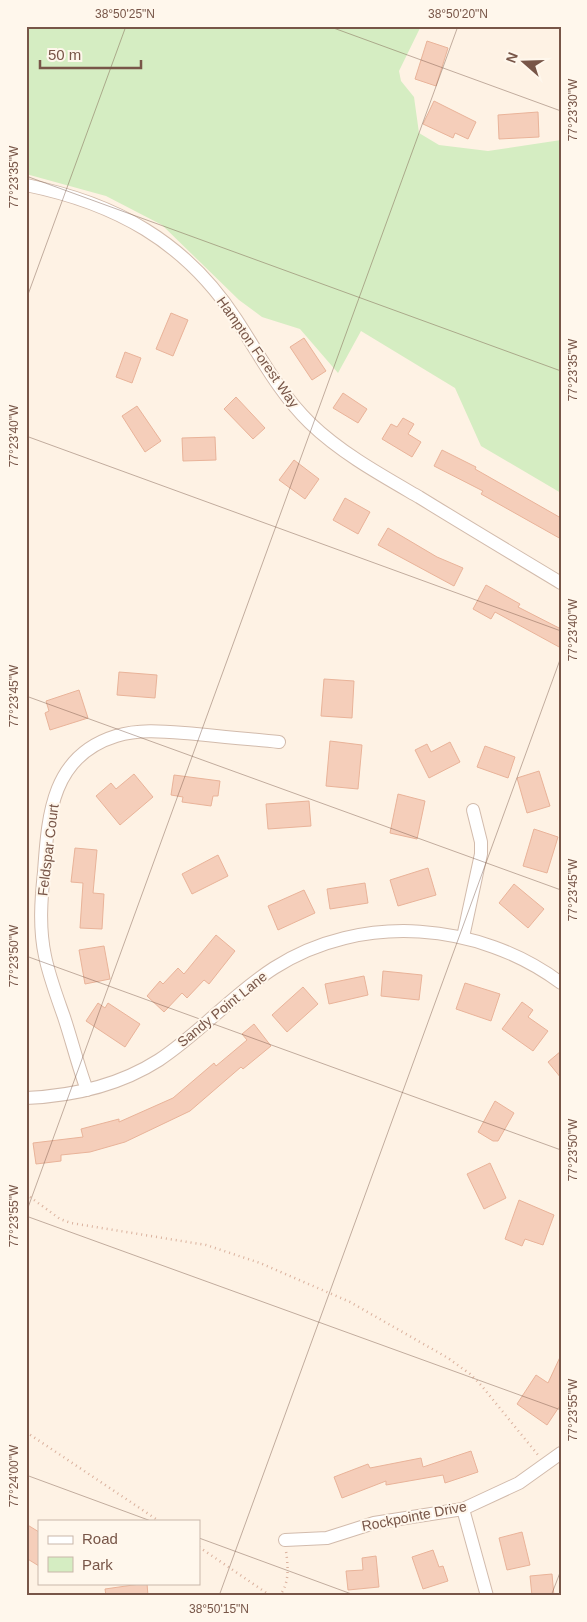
<svg xmlns="http://www.w3.org/2000/svg" width="587" height="1622" viewBox="0 0 587 1622" font-family="Helvetica,sans-serif">
	<style>
		.green { fill: #d5edc2 }
		.building { fill: #f5ceba; stroke: #e9b399 }
		.lines { fill: none; stroke-linecap: round; stroke-linejoin: round }
		.minor-casing { stroke: #d2bbac; stroke-width: 14 }
		.path { stroke: #dab19d; stroke-width: 2.5; stroke-dasharray: 1 4; stroke-linecap: butt }
		.minor { stroke: #fff; stroke-width: 12 }
		.ticks { fill: none; stroke: #785648; stroke-width: 1; stroke-opacity: 0.45 }
		.labels { text-anchor: middle; stroke-width: 4; stroke-linejoin: round; paint-order: stroke }
		.street-label { font-size: 14px; fill: #785648; stroke: #fff7ec }
		.neatline { fill: none; stroke: #785648; stroke-width: 2 }
		.ticks-label { font-size: 12px; text-anchor: middle; fill: #785648 }
	</style>
	<rect width="100%" height="100%" fill="#fef2e4"/>
	<path class="green" d="M26,26H421L399,71L401,81L414,97L419,133L439,145L488,151L561,140V493L481,446L455,388L361,331L338,373L300,329L262,317L239,300L162,225L106,196L26,174Z"/>
	<g class="building">
		<path d="M427,41L448,48L436,86L415,79Z"/>
		<path d="M434,101L476,122L468,139L455,133L453,138L423,124Z"/>
		<path d="M538,112L539,137L499,139L498,115Z"/>
		<path d="M171,313L188,320L173,356L156,349Z"/>
		<path d="M304,338L326,371L312,380L290,347Z"/>
		<path d="M125,352L141,358L132,383L116,377Z"/>
		<path d="M343,393L367,409L358,423L333,408Z"/>
		<path d="M236,397L265,428L253,439L224,409Z"/>
		<path d="M137,406L161,441L145,452L122,416Z"/>
		<path d="M403,418L414,424L408,434L421,442L412,457L382,439L391,424L397,427Z"/>
		<path d="M215,437L216,460L183,461L182,438Z"/>
		<path d="M442,450L476,467L475,469L561,518V539L481,494L483,491L434,466Z"/>
		<path d="M294,460L319,479L305,499L279,480Z"/>
		<path d="M345,498L370,512L358,534L333,520Z"/>
		<path d="M388,528L437,557L463,568L454,586L378,545Z"/>
		<path d="M486,585L520,604L518,607L561,629V648L495,612L491,619L473,609Z"/>
		<path d="M119,672L157,675L155,698L117,695Z"/>
		<path d="M324,679L354,681L352,718L321,716Z"/>
		<path d="M79,690L88,718L50,730L45,713L49,711L46,701Z"/>
		<path d="M330,741L362,745L358,789L326,786Z"/>
		<path d="M450,742L460,762L429,778L415,750L427,744L431,752Z"/>
		<path d="M485,746L515,757L508,778L477,767Z"/>
		<path d="M539,771L550,806L527,813L517,778Z"/>
		<path d="M134,774L153,797L120,825L96,796L111,783L116,789Z"/>
		<path d="M174,775L220,781L218,796H213L211,806L182,802L183,797L171,795Z"/>
		<path d="M398,794L425,801L417,839L390,833Z"/>
		<path d="M309,801L311,826L268,829L266,804Z"/>
		<path d="M534,829L558,837L547,873L523,866Z"/>
		<path d="M75,848L97,850L93,893L104,894L102,929L80,928L83,883L71,882Z"/>
		<path d="M218,855L228,876L192,894L182,874Z"/>
		<path d="M428,868L436,895L398,906L390,880Z"/>
		<path d="M365,883L368,903L330,909L327,889Z"/>
		<path d="M514,884L544,909L528,928L499,903Z"/>
		<path d="M304,890L315,913L278,930L268,906Z"/>
		<path d="M216,935L235,951L209,984L204,980L187,998L182,993L164,1012L147,996L160,981L163,984L178,968L184,974Z"/>
		<path d="M104,946L110,979L85,984L79,950Z"/>
		<path d="M383,971L422,975L419,1000L381,996Z"/>
		<path d="M364,976L368,995L329,1004L325,984Z"/>
		<path d="M465,983L500,994L491,1021L456,1009Z"/>
		<path d="M303,987L318,1004L287,1032L272,1015Z"/>
		<path d="M522,1002L533,1010L528,1017L548,1031L533,1051L502,1029Z"/>
		<path d="M98,1003L105,1008L108,1003L140,1024L125,1047L86,1021Z"/>
		<path d="M254,1024L271,1046L243,1069L241,1067L190,1111L125,1142L90,1152L61,1155V1161L36,1164L33,1143L83,1137L81,1129L119,1119V1122L173,1098L214,1063L216,1066L247,1040L242,1034Z"/>
		<path d="M561,1051V1078L548,1062Z"/>
		<path d="M495,1101L514,1113L498,1141H493L478,1132Z"/>
		<path d="M490,1163L506,1198L484,1209L467,1174Z"/>
		<path d="M519,1200L554,1215L543,1245L525,1239L522,1246L505,1239Z"/>
		<path d="M561,1355V1404L547,1425L517,1404L536,1375L548,1383Z"/>
		<path d="M471,1451L478,1472L445,1483L443,1475L386,1485V1481L342,1498L334,1477L368,1464L370,1468L421,1458L423,1467Z"/>
		<path d="M26,1524L39,1532V1566L26,1558Z"/>
		<path d="M522,1532L530,1565L507,1570L499,1538Z"/>
		<path d="M433,1550L439,1567L443,1566L448,1581L423,1589L412,1557Z"/>
		<path d="M376,1556L379,1587L348,1590L346,1571L363,1570L362,1558Z"/>
		<path d="M552,1574L554,1596H532L530,1576Z"/>
		<path d="M147,1583L148,1596H106L105,1589Z"/>
	</g>
	<g class="lines">
		<g class="minor-casing">
			<g id="minor">
				<path d="M26,185C115,203 185,241 236,319C259,354 279,393 310,423C341,453 381,475 419,497C466,526 513,554 561,583"/>
				<path d="M463,937L481,854V842L473,810"/>
				<path d="M87,1090C78,1066 72,1041 64,1017C57,997 49,976 45,956C39,928 41,900 44,872C48,816 51,756 116,736C142,728 169,732 196,734C223,737 251,739 279,742"/>
				<path d="M26,1098C72,1096 120,1085 159,1060C200,1033 232,995 274,968C362,912 479,922 561,983"/>
				<path d="M463,1509L487,1596"/>
				<path d="M285,1540L327,1538L374,1523L463,1509L519,1483L561,1453"/>
			</g>
		</g>
		<g class="path">
			<path d="M26,1194L60,1219L71,1223L206,1245L260,1263L350,1302L448,1358L470,1374L481,1385L538,1455"/>
			<path d="M26,1432L159,1521"/>
			<path d="M199,1547L271,1596"/>
			<path d="M279,1596C290,1584 288,1566 286,1551"/>
		</g>
		<use href="#minor" class="minor"/>
	</g>
	<path class="ticks" d="M328,26L561,111M26,176L561,371M26,300L126,26M26,436L561,631M26,696L561,890M26,956L561,1150M26,1213L458,26M26,1216L561,1410M26,1475L151,1521M199,1538L357,1596M219,1596L561,657M551,1596L561,1570"/>
	<g class="labels">
		<g class="street-label">
			<text transform="translate(258 352) rotate(55)" y="5">Hampton Forest Way</text>
			<text transform="translate(48 850) rotate(-83)" y="5">Feldspar Court</text>
			<text transform="translate(222 1009) rotate(-39)" y="5">Sandy Point Lane</text>
			<text transform="translate(414 1516) rotate(-11)" y="5">Rockpointe Drive</text>
		</g>
	</g>
	<rect width="587" height="1622" fill="none" stroke="#fff7ec" stroke-width="55"/>
	<rect x="38" y="1520" width="162" height="65" fill="#fff7ec" stroke="#c9b7aa"/>
	<rect x="48" y="1536" width="25" height="8" fill="#ffffff" stroke="#c9b7aa"/>
	<text x="82" y="1544" font-size="15" fill="#785648">Road</text>
	<rect x="48" y="1557" width="25" height="15" fill="#d5edc2" stroke="#c9b7aa"/>
	<text x="82" y="1570" font-size="15" fill="#785648">Park</text>
	<g transform="translate(524 62) rotate(290)" stroke="#fff7ec" stroke-width="4" paint-order="stroke">
	<path d="M0-4L9 19L0 12L-9 19Z" fill="#785648"/>
	<text y="-8" font-size="14" font-weight="bold" text-anchor="middle" fill="#785648">N</text>
	</g>
	<path d="M40 60v8h101v-8" fill="none" stroke="#785648" stroke-width="2.5"/>
	<text x="48" y="60" font-size="15" fill="#785648" stroke="#fff7ec" stroke-width="4" paint-order="stroke">50 m</text>
	<rect x="28" y="28" width="532" height="1566" class="neatline"/>
	<g class="ticks-label">
		<text x="125" y="18">38°50'25"N</text>
		<text x="458" y="18">38°50'20"N</text>
		<text transform="translate(573 110) rotate(-90)" y="4">77°23'30"W</text>
		<text transform="translate(14 177) rotate(-90)" y="4">77°23'35"W</text>
		<text transform="translate(573 370) rotate(-90)" y="4">77°23'35"W</text>
		<text transform="translate(14 436) rotate(-90)" y="4">77°23'40"W</text>
		<text transform="translate(573 630) rotate(-90)" y="4">77°23'40"W</text>
		<text transform="translate(14 696) rotate(-90)" y="4">77°23'45"W</text>
		<text transform="translate(573 890) rotate(-90)" y="4">77°23'45"W</text>
		<text transform="translate(14 956) rotate(-90)" y="4">77°23'50"W</text>
		<text transform="translate(573 1150) rotate(-90)" y="4">77°23'50"W</text>
		<text transform="translate(14 1216) rotate(-90)" y="4">77°23'55"W</text>
		<text transform="translate(573 1410) rotate(-90)" y="4">77°23'55"W</text>
		<text transform="translate(14 1476) rotate(-90)" y="4">77°24'00"W</text>
		<text x="219" y="1613">38°50'15"N</text>
	</g>
</svg>
